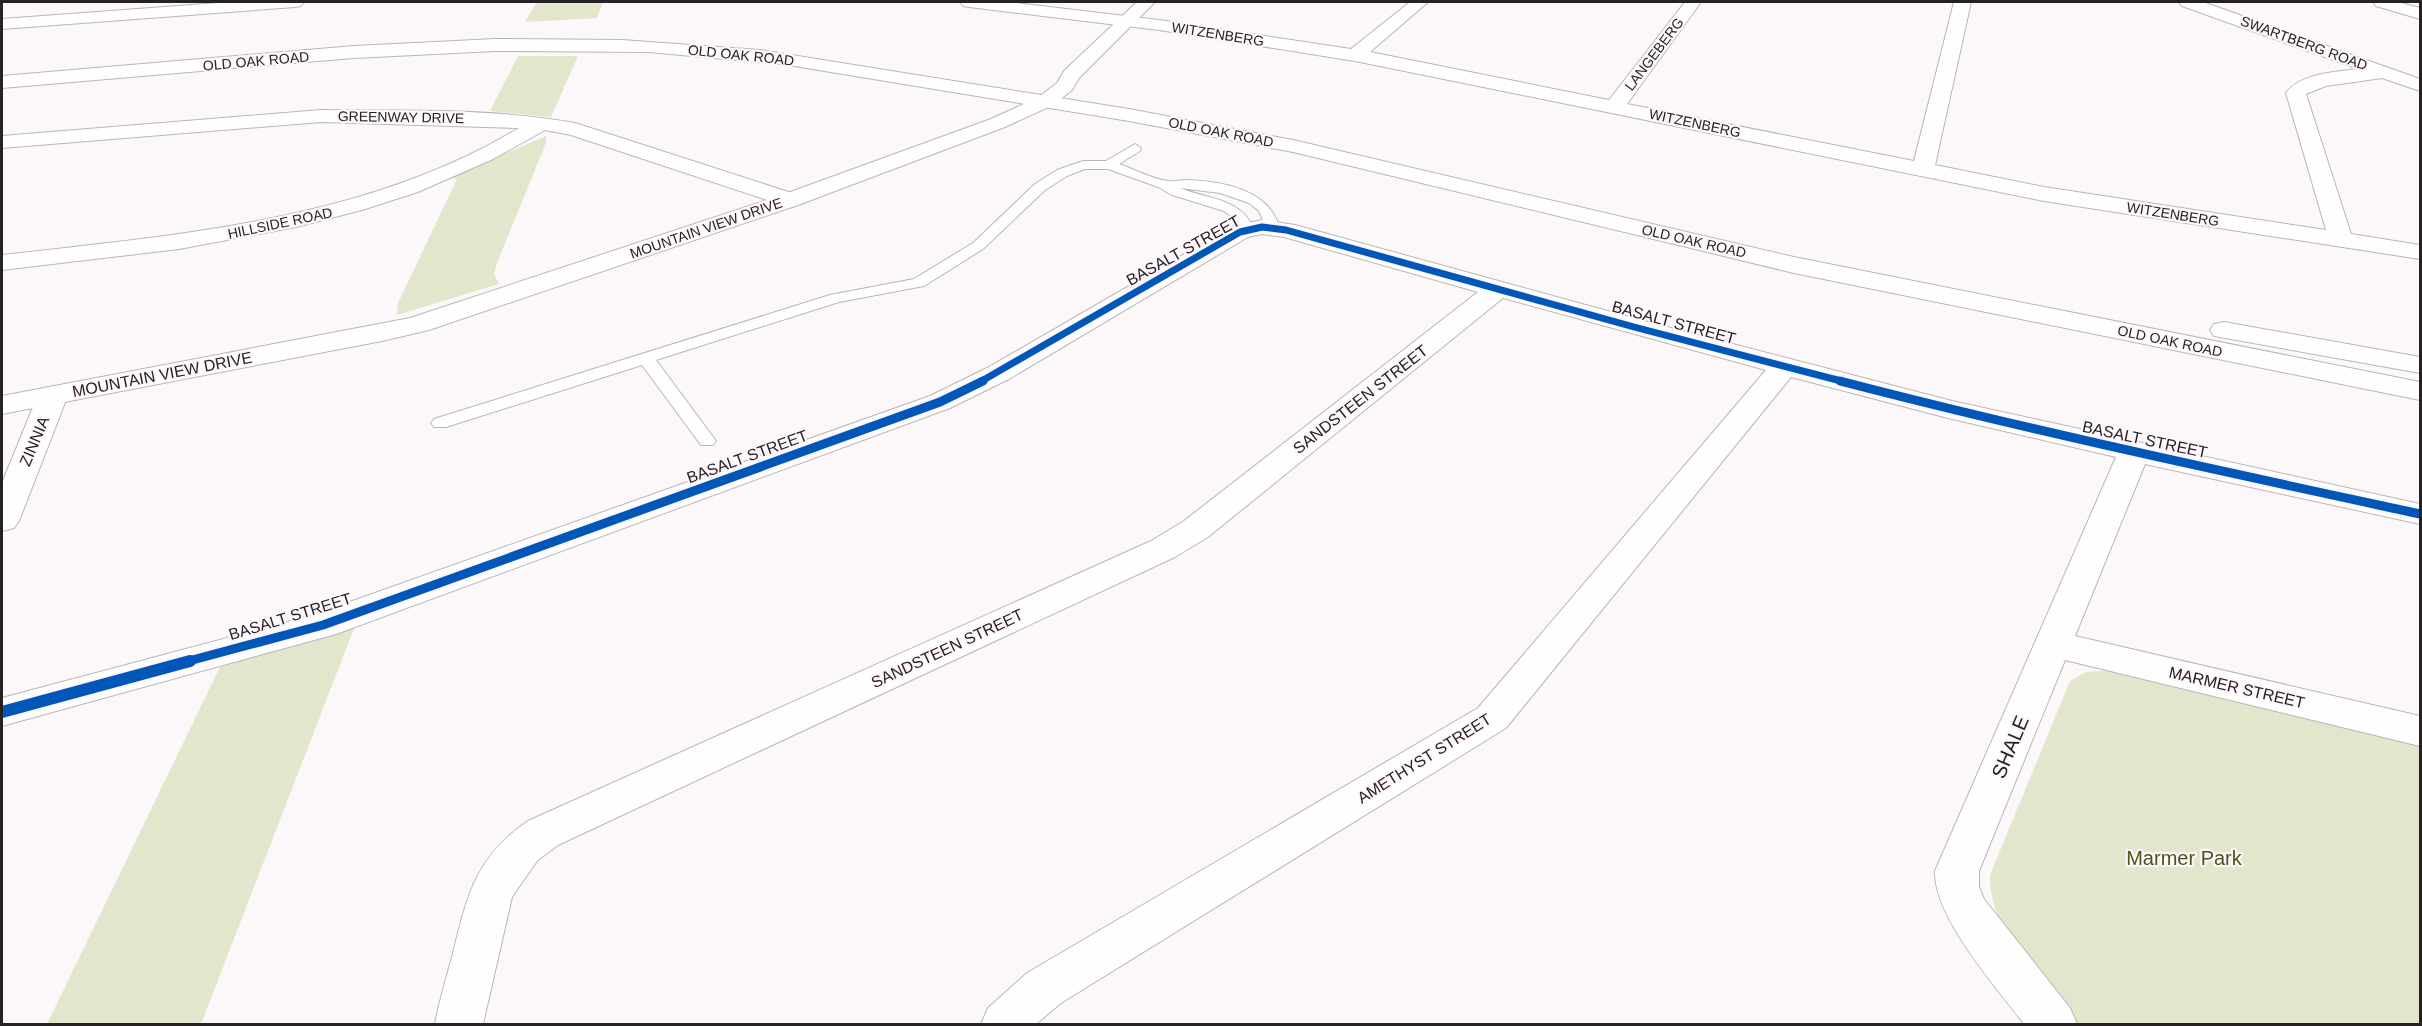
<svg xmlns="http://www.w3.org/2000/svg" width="2422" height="1026" viewBox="0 0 2422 1026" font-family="Arial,sans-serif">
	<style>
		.green { fill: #e2e6cd }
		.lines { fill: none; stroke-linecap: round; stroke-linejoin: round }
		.service-casing { stroke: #bab5b8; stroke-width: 2 }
		.minor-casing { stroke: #bab5b8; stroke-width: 2 }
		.tertiary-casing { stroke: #bab5b8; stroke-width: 2 }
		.secondary-casing { stroke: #bab5b8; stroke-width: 2 }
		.service { fill: #fffefe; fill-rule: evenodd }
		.minor { fill: #fffefe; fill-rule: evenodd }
		.tertiary { fill: #fffefe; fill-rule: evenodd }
		.secondary { fill: #fffefe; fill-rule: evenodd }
		.cycleway-far2-casing { stroke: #fef6fb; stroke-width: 10 }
		.cycleway-far1-casing { stroke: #fef6fb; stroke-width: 13 }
		.cycleway-casing { stroke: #fef6fb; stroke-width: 16 }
		.cycleway-far2 { stroke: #0057b8; stroke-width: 7 }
		.cycleway-far1 { stroke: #0057b8; stroke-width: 9 }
		.cycleway { stroke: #0057b8; stroke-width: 12 }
		.labels { text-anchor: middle; stroke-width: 4.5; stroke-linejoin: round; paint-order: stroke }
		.far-street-label { font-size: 14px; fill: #272125; stroke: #fef6fb }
		.street-label { font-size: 16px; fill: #272125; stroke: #fef6fb }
		.near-street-label { font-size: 20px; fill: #272125; stroke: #fef6fb }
		.near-park-label { font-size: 20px; fill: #4b5418; stroke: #fef6fb }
	</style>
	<rect width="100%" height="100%" fill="#fcf8fa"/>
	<g class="green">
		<path d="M537,2H603L597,18L525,22Z"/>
		<path d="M518,56H578L551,117L490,111Z"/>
		<path d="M546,136V143L497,263L494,274L499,284L397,315L398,303L457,179L450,177Z"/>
		<path d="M355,626L201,1024H47L220,667Z"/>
		<path d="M2114,670L2420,744V1024H2078C2045,983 1988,931 1990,875L2070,681L2086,672Z"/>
	</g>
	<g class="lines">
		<g class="service-casing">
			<path id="service" d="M1135,144L1141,148L1140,151L1119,164C1134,169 1152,179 1168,181C1172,182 1180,180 1186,180C1221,181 1269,189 1279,227L1272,231L1267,230L1259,211L1249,203L1220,193L1180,188C1209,200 1240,197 1254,229L1252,232H1242L1236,220L1224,211L1172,195L1158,187L1108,169H1085L1067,176L1045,190L983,249L924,286L839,302L656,360L716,441L713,445H701L642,365L446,427H434L431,423L434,419L830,295L914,279L973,243L1035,184L1057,170L1083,161H1106Z"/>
		</g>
		<g class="minor-casing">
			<g id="minor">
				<path d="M232,2H304L301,6L295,7L2,29V19Z"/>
				<path d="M960,2H1008L1159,20L1351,49L1410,2H1428L1370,52L1609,100L1685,2H1701L1627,104L1914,161L1954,2H1971L1935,165L2044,187L2326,230L2286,93C2300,73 2336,72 2358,69L2182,6L2179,2H2203L2420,79V91L2382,78L2326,86L2306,94L2351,234L2420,245V259L2044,201L1355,61L1159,30L969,7L963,6Z"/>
				<path d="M2373,2H2398L2420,8V19L2376,6Z"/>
				<path d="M321,110C405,111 492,108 575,123L798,195L802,200L798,205L790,207L782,205L571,135L545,130L493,159L418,192L362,210L296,227L179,249L2,270V255C177,235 365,221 519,128L321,122L2,148V136Z"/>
				<path d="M1262,220L1295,225L1644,321L1952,401L2420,504V524L2145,464L2075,636L2420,716V746L2065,660L1979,871V887L1984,899L2070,1008L2077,1024H2024C1996,986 1934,918 1935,871L2116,457L1948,418L1791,377L1506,728L1061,1003L1036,1024H981L988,1008L1027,973L1478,708L1766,370L1503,298L1208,537L1175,557L558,845L537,861L512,897L483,1024H435C439,1002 446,979 452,957C467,897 474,858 528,821L1151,541L1184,521L1478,292L1284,237L1262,234L1248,237L1009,379L950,408L336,634L2,726V698L313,615L930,396L989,367L1231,227Z"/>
				<path d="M53,386L63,389L68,395L19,521L14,528L2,531V483L38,395L43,389Z"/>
			</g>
		</g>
		<g class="tertiary-casing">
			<path id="tertiary" d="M1137,2H1155L1079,78L1072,90L1053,105L1005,127L798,205L429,330L382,341L2,414V396L410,318L782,195L991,119L1039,97L1057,83L1064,71Z"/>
		</g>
		<g class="secondary-casing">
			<g id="secondary">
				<path d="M495,39L622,40L760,50L1129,109L1293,140L1794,257L2420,382V400L1794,273L1293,152L1129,121L788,65L649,52L495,51L354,58L2,88V76L354,46Z"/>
				<path d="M2224,322L2420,357V373L2214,336L2210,330L2214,324Z"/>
			</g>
		</g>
		<use href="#service" class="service"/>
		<use href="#minor" class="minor"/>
		<use href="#tertiary" class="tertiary"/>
		<use href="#secondary" class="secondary"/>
		<g class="cycleway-far2-casing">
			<path id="cycleway-far2" d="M980,382L1240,232L1262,227L1286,230L1634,327L1845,382"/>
		</g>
		<g class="cycleway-far1-casing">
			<g id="cycleway-far1">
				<path d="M1840,381C2032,431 2226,472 2420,514"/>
				<path d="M185,662L323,625L940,402L983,381"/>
			</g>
		</g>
		<g class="cycleway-casing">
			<path id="cycleway" d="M2,712L190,661"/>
		</g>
		<use href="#cycleway-far2" class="cycleway-far2"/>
		<use href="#cycleway-far1" class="cycleway-far1"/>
		<use href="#cycleway" class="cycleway"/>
	</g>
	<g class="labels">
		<g class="far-street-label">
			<text transform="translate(1218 34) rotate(9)" y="5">WITZENBERG</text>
			<text transform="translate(2304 43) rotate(20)" y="5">SWARTBERG ROAD</text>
			<text transform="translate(1654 54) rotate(-53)" y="5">LANGEBERG</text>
			<text transform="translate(741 55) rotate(6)" y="5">OLD OAK ROAD</text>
			<text transform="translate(256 61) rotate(-5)" y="5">OLD OAK ROAD</text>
			<text transform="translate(401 117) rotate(1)" y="5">GREENWAY DRIVE</text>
			<text transform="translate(1695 123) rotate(12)" y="5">WITZENBERG</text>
			<text transform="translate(1221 132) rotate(11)" y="5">OLD OAK ROAD</text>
			<text transform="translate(2173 214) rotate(9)" y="5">WITZENBERG</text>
			<text transform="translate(280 223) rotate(-12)" y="5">HILLSIDE ROAD</text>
			<text transform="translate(706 228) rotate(-19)" y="5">MOUNTAIN VIEW DRIVE</text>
			<text transform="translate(1694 241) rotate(13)" y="5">OLD OAK ROAD</text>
			<text transform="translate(2170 341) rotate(12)" y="5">OLD OAK ROAD</text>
		</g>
		<g class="street-label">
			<text transform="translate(1183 250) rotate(-29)" y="6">BASALT STREET</text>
			<text transform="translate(1674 322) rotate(15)" y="6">BASALT STREET</text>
			<text transform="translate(162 374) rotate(-11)" y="6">MOUNTAIN VIEW DRIVE</text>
			<text transform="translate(1360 399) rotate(-38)" y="6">SANDSTEEN STREET</text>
			<text transform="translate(2145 439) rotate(12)" y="6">BASALT STREET</text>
			<text transform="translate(34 441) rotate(-67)" y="6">ZINNIA</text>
			<text transform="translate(747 456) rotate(-20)" y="6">BASALT STREET</text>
			<text transform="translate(290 616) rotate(-17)" y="6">BASALT STREET</text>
			<text transform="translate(947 648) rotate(-25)" y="6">SANDSTEEN STREET</text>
			<text transform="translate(2237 687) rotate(13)" y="6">MARMER STREET</text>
			<text transform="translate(1424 758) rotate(-32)" y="6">AMETHYST STREET</text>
		</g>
		<g class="near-street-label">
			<text transform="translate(2010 747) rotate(-67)" y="7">SHALE</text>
		</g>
		<g class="near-park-label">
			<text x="2184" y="865">Marmer Park</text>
		</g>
	</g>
	<rect width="2422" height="1026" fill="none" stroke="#272125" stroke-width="6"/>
</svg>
